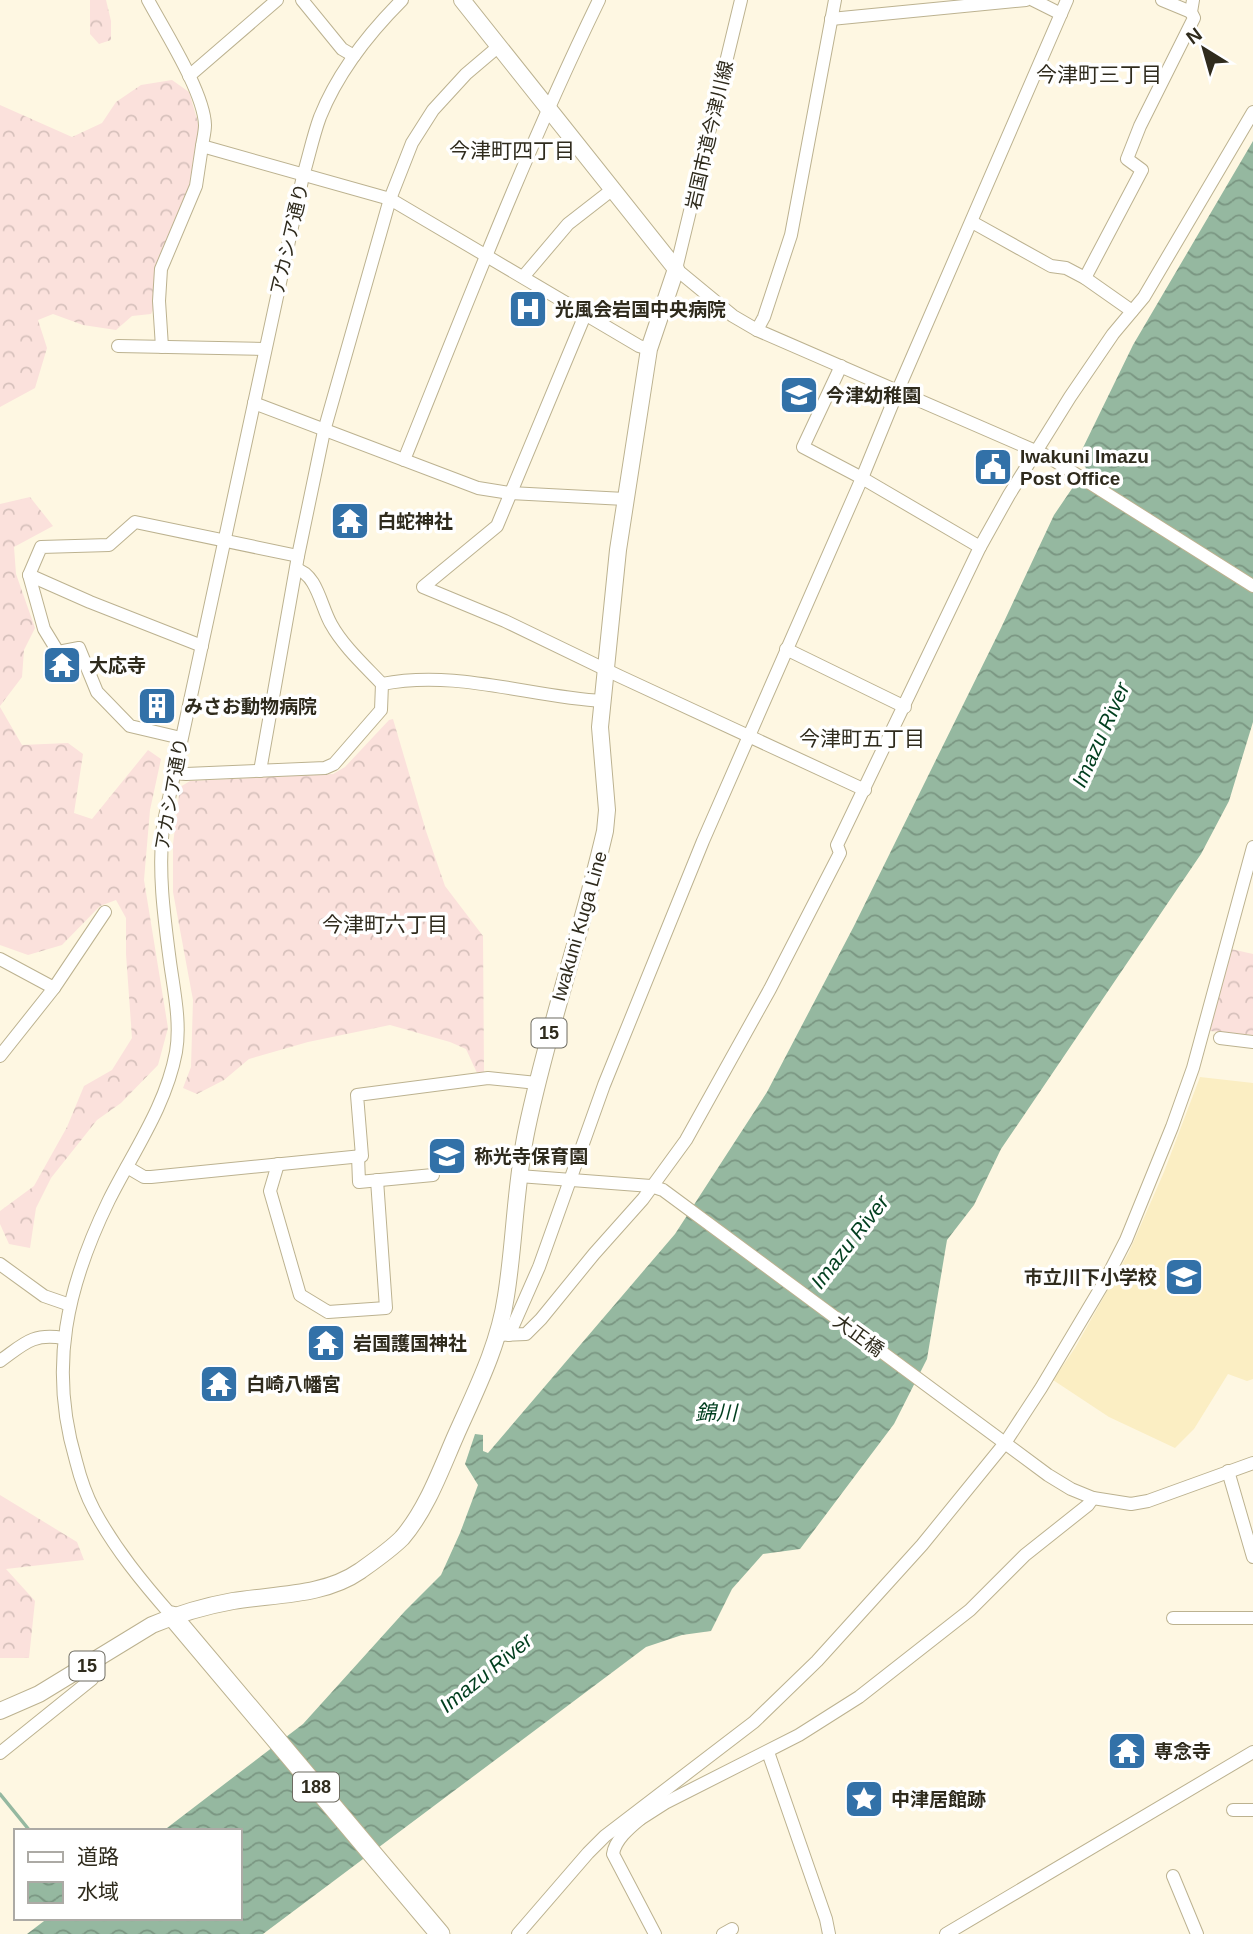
<svg xmlns="http://www.w3.org/2000/svg" width="1253" height="1934" viewBox="0 0 1253 1934" font-family="Arial,'Noto Sans JP',sans-serif">
	<style>
		.built { fill: #fbeec3 }
		.forest { fill: url(#forest-crowns) }
		.water { fill: url(#water-waves) }
		.lines { fill: none; stroke-linecap: round; stroke-linejoin: round }
		.stream { stroke: #95b8a0; stroke-width: 3.5 }
		.minor-casing { stroke: #bcb290; stroke-width: 14 }
		.major-casing { stroke: #bcb290; stroke-width: 18 }
		.highway-casing { stroke: #bcb290; stroke-width: 21 }
		.minor { stroke: #fff; stroke-width: 12 }
		.major { stroke: #fff; stroke-width: 16 }
		.highway { stroke: #fff; stroke-width: 19 }
		.labels { text-anchor: middle; stroke-width: 7; stroke-linejoin: round; paint-order: stroke }
		.shield { fill: #fff; stroke: #6d6b61; stroke-width: 2 }
		.shield-label { font-size: 18px; font-weight: bold; fill: #2f2b1d }
		.street-label { font-size: 19px; fill: #2f2b1d; stroke: #fff }
		.poi-label { font-size: 19px; font-weight: bold; fill: #2f2b1d; stroke: #fff; text-anchor: start }
		.neighbourhood-label { font-size: 21px; fill: #2f2b1d; stroke: #fff }
		.water-label { font-size: 21px; font-style: italic; fill: #003e1e; stroke: #fff }
	</style>
	<defs>
		<pattern id="forest-crowns" width="20" height="18" patternUnits="userSpaceOnUse" patternTransform="scale(1.75)"><rect width="20" height="18" fill="#fbe1dc"/><path d="M2 6a3 3 0 1 1 6 0M12 15a3 3 0 1 1 6 0" fill="none" stroke="#d7c1bc"/></pattern>
		<pattern id="water-waves" width="16" height="10" patternUnits="userSpaceOnUse" patternTransform="scale(1.75)"><rect width="16" height="10" fill="#95b8a0"/><path d="M0 5q4-4 8 0t8 0" fill="none" stroke="#7a9682"/></pattern>
	</defs>
	<rect width="100%" height="100%" fill="#fef7e2"/>
	<path class="built" d="M1200,1077L1253,1083V1379L1247,1381L1228,1374L1194,1429L1175,1448L1109,1417L1053,1380L1075,1348L1129,1252L1164,1172Z"/>
	<g class="forest">
		<path d="M90,0H106L111,21V40L99,44L90,34Z"/>
		<path d="M172,80L189,92L199,126L189,188L157,302L151,314L132,316L116,330L83,325L53,314L38,320L47,348L35,388L0,407V105L72,137L102,123L116,102L141,85Z"/>
		<path d="M30,497L53,526L14,547L16,574L35,628L24,650L22,677L0,706V504Z"/>
		<path d="M0,707L22,745L68,743L83,754L74,813L92,819L148,750L161,759L150,810L144,880L168,1028L158,1065L121,1103L97,1120L51,1178L36,1208L30,1248L9,1244L0,1224V1211L34,1186L67,1127L84,1086L112,1070L132,1038L126,954V918L116,900L100,906L62,945L28,955L0,945Z"/>
		<path d="M393,719L426,831L445,886L483,936L484,1072L477,1073L466,1049L450,1042L390,1025L308,1042L249,1059L224,1080L197,1094L183,1088L191,1067L193,1000L173,892V844L180,787L190,781L333,774L345,767L389,720Z"/>
		<path d="M1231,949L1253,954V1035L1210,1031Z"/>
		<path d="M0,1495L77,1542L84,1560L6,1569L35,1601L29,1658H0Z"/>
	</g>
	<path class="water" d="M1253,141V722L1229,801L1201,854L1001,1149L974,1205L947,1240L927,1359L894,1424L800,1549L763,1554L732,1589L711,1631L682,1635L646,1647L263,1934H27L48,1918H240V1831H163L303,1724L405,1611L441,1575L460,1533L478,1485L465,1464L475,1434L483,1435V1451L488,1453L675,1234L767,1092L854,926L1001,628L1054,515L1086,468L1078,458L1133,345Z"/>
	<g class="lines">
		<path class="stream" d="M0,1794L30,1831"/>
		<g class="minor-casing">
			<g id="minor">
				<path d="M148,0C164,30 204,92 205,125C205,132 203,139 202,146L390,199L639,346L649,349"/>
				<path d="M302,0L342,49L354,56"/>
				<path d="M741,0L676,269L733,316L757,330L1047,456L1253,586"/>
				<path d="M1033,0L1061,14"/>
				<path d="M1162,0L1191,12"/>
				<path d="M831,19L1026,0"/>
				<path d="M189,76L277,0"/>
				<path d="M972,222L1051,266L1066,268L1085,278L1132,311"/>
				<path d="M523,277L568,224L613,189"/>
				<path d="M1085,278L1142,170L1127,159L1140,126L1194,18L1191,12L1193,0"/>
				<path d="M585,315L497,526L423,587L505,621L619,676L865,790"/>
				<path d="M757,330L764,317L791,235L835,0"/>
				<path d="M118,346L265,349"/>
				<path d="M162,347L159,301L161,269L196,186L202,146"/>
				<path d="M841,366L803,447L862,478L980,547"/>
				<path d="M254,403L478,488L510,493L625,499"/>
				<path d="M404,460C466,306 526,150 599,0"/>
				<path d="M29,575L90,602L202,646"/>
				<path d="M786,649L905,707"/>
				<path d="M382,684C456,669 530,697 603,701"/>
				<path d="M181,738L130,726L97,692L79,648L58,652L44,629L29,575L41,547L109,545L135,522L298,556"/>
				<path d="M260,771L298,556L324,431L390,199L412,143L433,110L466,74L499,46"/>
				<path d="M173,773L186,774L325,768L334,764L381,710L382,684C365,666 343,646 331,624C321,607 317,574 296,569"/>
				<path d="M0,959L54,988"/>
				<path d="M1220,1038L1253,1042"/>
				<path d="M0,1056L54,988L105,912"/>
				<path d="M358,1156L359,1182L433,1175"/>
				<path d="M278,1164L270,1191L300,1295L328,1312L386,1308L377,1180"/>
				<path d="M127,1167L144,1177H151L362,1156L357,1095L488,1078L537,1083"/>
				<path d="M519,1176L651,1186L663,1190L1048,1475L1071,1489L1093,1498L1131,1504L1148,1501L1253,1463"/>
				<path d="M0,1264L44,1296L70,1305"/>
				<path d="M498,1335L526,1334L541,1319L594,1254L643,1199L686,1140L770,989L840,853L837,845L980,547L1009,495L1070,397L1113,334L1144,297L1253,112"/>
				<path d="M509,1335L539,1267L604,1085L703,841L862,478L898,390L1067,0"/>
				<path d="M0,1361C24,1344 32,1333 63,1338"/>
				<path d="M1228,1471L1253,1557"/>
				<path d="M172,1616C143,1583 115,1549 94,1510C86,1495 80,1477 76,1461C48,1367 67,1286 109,1200C133,1152 166,1106 176,1052C181,1023 174,991 170,962C164,916 158,873 163,826L303,176C309,156 313,136 320,117C338,72 368,34 402,0"/>
				<path d="M1173,1618H1253"/>
				<path d="M768,1752L826,1919L829,1934"/>
				<path d="M0,1753L92,1679L90,1664"/>
				<path d="M1233,1810H1253"/>
				<path d="M638,1816L640,1819L665,1803L799,1735L859,1697L970,1610L1025,1555L1088,1505L1093,1498"/>
				<path d="M640,1819C629,1828 615,1840 613,1854L655,1934"/>
				<path d="M1173,1876L1197,1934"/>
				<path d="M518,1934L588,1853L605,1836L754,1722L817,1661L922,1545L1005,1443L1041,1388L1106,1279L1126,1240L1172,1127L1193,1068L1253,847"/>
				<path d="M723,1934L732,1929"/>
				<path d="M946,1934L1253,1752"/>
			</g>
		</g>
		<g class="major-casing">
			<path id="major" d="M0,1711L39,1694L152,1625C178,1614 205,1606 233,1601C276,1594 324,1596 360,1571C374,1561 390,1550 402,1538C427,1509 441,1469 456,1435C476,1390 499,1345 506,1296C515,1240 515,1184 527,1128C548,1028 582,931 605,831L607,810L600,727L618,550L649,349L676,269L462,0"/>
		</g>
		<g class="highway-casing">
			<path id="highway" d="M172,1616L440,1934"/>
		</g>
		<use href="#minor" class="minor"/>
		<use href="#major" class="major"/>
		<use href="#highway" class="highway"/>
	</g>
	<defs>
		<g id="hospital-square" transform="scale(2.0125)"><rect x="-9" y="-9" width="18" height="18" rx="4" fill="#3271a8" stroke="#fff"/><path d="M-5-5h3v3.5h4V-5h3V5h-3V1.5h-4V5h-3Z" fill="#fff"/></g>
		<g id="school-square" transform="scale(2.0125)"><rect x="-9" y="-9" width="18" height="18" rx="4" fill="#3271a8" stroke="#fff"/><path d="M0-5L7-2L0 1L-7-2ZM-4 1L0 2.5L4 1V4Q0 6-4 4Z" fill="#fff"/></g>
		<g id="civic-square" transform="scale(2.0125)"><rect x="-9" y="-9" width="18" height="18" rx="4" fill="#3271a8" stroke="#fff"/><path d="M-.6-6.5H3V-4.5H.6V-3L4-1V1h2V6H-6V1h2V-1L-.6-3ZM-1.2 2.5V6h2.4V2.5Z" fill="#fff"/></g>
		<g id="temple-square" transform="scale(2.0125)"><rect x="-9" y="-9" width="18" height="18" rx="4" fill="#3271a8" stroke="#fff"/><path d="M0-6L5-2H3V0L6.5 2.5H4V6H1.5V3h-3V6H-4V2.5H-6.5L-3 0V-2H-5Z" fill="#fff"/></g>
		<g id="building-square" transform="scale(2.0125)"><rect x="-9" y="-9" width="18" height="18" rx="4" fill="#3271a8" stroke="#fff"/><path d="M-4-6H4V6H1V3H-1V6H-4ZM-2.5-4.3h1.7v1.8h-1.7ZM.8-4.3h1.7v1.8H.8ZM-2.5-1h1.7V.8h-1.7ZM.8-1h1.7V.8H.8Z" fill="#fff"/></g>
		<g id="sight-square" transform="scale(2.0125)"><rect x="-9" y="-9" width="18" height="18" rx="4" fill="#3271a8" stroke="#fff"/><path d="M0-6L1.8-2.2L6-1.7L2.9 1.2L3.7 5.4L0 3.3L-3.7 5.4L-2.9 1.2L-6-1.7L-1.8-2.2Z" fill="#fff"/></g>
	</defs>
	<g fill-rule="evenodd">
		<use href="#hospital-square" x="528" y="309"/>
		<use href="#school-square" x="799" y="395"/>
		<use href="#civic-square" x="993" y="467"/>
		<use href="#temple-square" x="350" y="521"/>
		<use href="#temple-square" x="62" y="665"/>
		<use href="#building-square" x="157" y="706"/>
		<use href="#school-square" x="447" y="1156"/>
		<use href="#school-square" x="1184" y="1277"/>
		<use href="#temple-square" x="326" y="1343"/>
		<use href="#temple-square" x="219" y="1384"/>
		<use href="#temple-square" x="1127" y="1751"/>
		<use href="#sight-square" x="864" y="1799"/>
	</g>
	<g class="labels">
		<g class="shield">
			<rect x="531.5" y="1018.5" width="35" height="29" rx="5"/>
			<rect x="69.5" y="1651.5" width="35" height="29" rx="5"/>
			<rect x="293" y="1772.5" width="46" height="29" rx="5"/>
		</g>
		<g class="shield-label">
			<text x="549" y="1039">15</text>
			<text x="87" y="1672">15</text>
			<text x="316" y="1793">188</text>
		</g>
		<g class="street-label">
			<text transform="translate(709 135) rotate(-77)" y="7">岩国市道今津川線</text>
			<text transform="translate(289 239) rotate(-77)" y="7">アカシア通り</text>
			<text transform="translate(171 794) rotate(-80)" y="7">アカシア通り</text>
			<text transform="translate(579 926) rotate(-74)" y="7">Iwakuni Kuga Line</text>
			<text transform="translate(859 1335) rotate(36)" y="7">大正橋</text>
		</g>
		<g class="poi-label">
			<text x="555" y="316">光風会岩国中央病院</text>
			<text x="826" y="402">今津幼稚園</text>
			<text x="1020" y="463">Iwakuni Imazu<tspan x="1020" dy="22">Post Office</tspan></text>
			<text x="377" y="528">白蛇神社</text>
			<text x="89" y="672">大応寺</text>
			<text x="184" y="713">みさお動物病院</text>
			<text x="474" y="1163">称光寺保育園</text>
			<text x="1157" y="1284" text-anchor="end">市立川下小学校</text>
			<text x="353" y="1350">岩国護国神社</text>
			<text x="246" y="1391">白崎八幡宮</text>
			<text x="1154" y="1758">専念寺</text>
			<text x="891" y="1806">中津居館跡</text>
		</g>
		<g class="neighbourhood-label">
			<text x="1099" y="82">今津町三丁目</text>
			<text x="512" y="158">今津町四丁目</text>
			<text x="862" y="746">今津町五丁目</text>
			<text x="385" y="932">今津町六丁目</text>
		</g>
		<g class="water-label">
			<text transform="translate(1101 735) rotate(-66)" y="7">Imazu River</text>
			<text transform="translate(850 1242) rotate(-52)" y="7">Imazu River</text>
			<text x="716" y="1420">錦川</text>
			<text transform="translate(486 1673) rotate(-39)" y="7">Imazu River</text>
		</g>
	</g>
	<rect x="14" y="1829" width="228" height="91" fill="#ffffff" stroke="#acaaa5" stroke-width="2"/>
	<rect x="28" y="1852" width="35" height="10" fill="#ffffff" stroke="#acaaa5" stroke-width="2"/>
	<text x="77" y="1864" font-size="21" fill="#2f2b1d">道路</text>
	<rect x="28" y="1882" width="35" height="21" fill="url(#water-waves)" stroke="#acaaa5" stroke-width="2"/>
	<text x="77" y="1899" font-size="21" fill="#2f2b1d">水域</text>
	<g transform="translate(1204 49) rotate(323)" stroke="#ffffff" stroke-width="5" paint-order="stroke">
	<path d="M0-5L12 26L0 18L-12 26Z" fill="#2f2b1d"/>
	<text y="-10" font-size="19" font-weight="bold" text-anchor="middle" fill="#2f2b1d">N</text>
	</g>
</svg>
